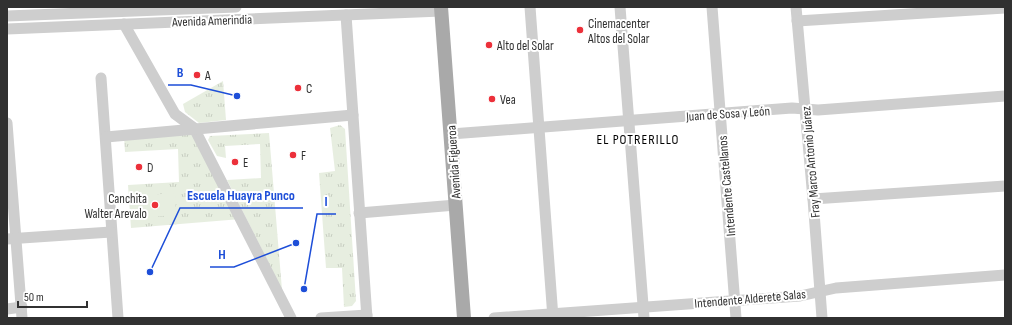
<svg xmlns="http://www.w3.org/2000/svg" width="1012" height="325" viewBox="0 0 1012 325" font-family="'Sofia Sans Condensed',sans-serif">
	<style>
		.grass { fill: url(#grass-tufts) }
		.pitch { fill: #e7eee0 }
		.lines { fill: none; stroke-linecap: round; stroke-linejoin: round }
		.minor { stroke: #cecece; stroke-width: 11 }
		.major { stroke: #a9a9a9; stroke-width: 14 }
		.poi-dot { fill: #ec303a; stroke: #fff; stroke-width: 1.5 }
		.labels { text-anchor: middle; stroke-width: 4; stroke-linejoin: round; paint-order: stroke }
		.street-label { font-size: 13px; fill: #313131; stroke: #fff }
		.poi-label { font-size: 13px; fill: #313131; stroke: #fff; text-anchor: start }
		.neighbourhood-label { font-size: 14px; letter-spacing: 1px; fill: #000; stroke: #fff }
		.leader { fill: none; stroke: #1d4ed8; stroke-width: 1.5 }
		.callout-dot { fill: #1d4ed8; stroke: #fff; stroke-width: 1.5 }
		.callout-label { font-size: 14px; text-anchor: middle; font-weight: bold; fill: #1d4ed8; stroke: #fff; stroke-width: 4; stroke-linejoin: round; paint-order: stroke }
	</style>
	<defs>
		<pattern id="grass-tufts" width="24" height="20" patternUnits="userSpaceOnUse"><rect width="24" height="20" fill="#e7eee0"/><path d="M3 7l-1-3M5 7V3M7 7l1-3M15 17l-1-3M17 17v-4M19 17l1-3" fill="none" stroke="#c7cdc1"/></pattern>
	</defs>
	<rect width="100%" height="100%" fill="#fff"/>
	<g class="grass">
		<path d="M223,81L226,120L199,123L185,112L183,104Z"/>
		<path d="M340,125L345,129L356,301L352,306L344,307L342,268H326L319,173L335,171L330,128Z"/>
		<path d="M194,128L241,219L131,228L128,185L179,182L178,149L125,152L124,136Z"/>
		<path d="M269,133L282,290L227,180L261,178L260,144L225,146L226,158L217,156L208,140L210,136Z"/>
	</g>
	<path class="pitch" d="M175,193L176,215L136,218L134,196Z"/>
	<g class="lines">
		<g class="minor">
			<path d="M530,7L553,318"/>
			<path d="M620,7L644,318"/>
			<path d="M712,7L736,318"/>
			<path d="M796,7L813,199L822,318"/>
			<path d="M346,15L367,318"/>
			<path d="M7,16L236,7"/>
			<path d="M797,21L1005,8"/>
			<path d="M124,24L175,114L194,128L291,318"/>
			<path d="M7,29L441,11"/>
			<path d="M101,78L118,318"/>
			<path d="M7,123L22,318"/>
			<path d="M451,134L792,108L818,110L1005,96"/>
			<path d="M106,137L353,115"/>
			<path d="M813,199L1005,186"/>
			<path d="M359,213L456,205"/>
			<path d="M7,239L111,232"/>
			<path d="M7,309L22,307"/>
			<path d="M321,318L367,315"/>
			<path d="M494,318L800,296L836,288L1005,275"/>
		</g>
		<path class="major" d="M441,7L464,318"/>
	</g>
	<g class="poi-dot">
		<circle cx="580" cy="30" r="4"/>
		<circle cx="489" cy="45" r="4"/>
		<circle cx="197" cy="75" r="4"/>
		<circle cx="298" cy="88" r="4"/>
		<circle cx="492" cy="99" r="4"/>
		<circle cx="293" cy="155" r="4"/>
		<circle cx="235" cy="162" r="4"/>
		<circle cx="139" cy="167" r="4"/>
		<circle cx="155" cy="205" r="4"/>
	</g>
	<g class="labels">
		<g class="street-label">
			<text transform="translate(212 20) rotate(-2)" y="5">Avenida Amerindia</text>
			<text transform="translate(728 113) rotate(-4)" y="5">Juan de Sosa y León</text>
			<text transform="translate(453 162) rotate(-94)" y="5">Avenida Figueroa</text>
			<text transform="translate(810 162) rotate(-95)" y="5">Fray Marco Antonio Juárez</text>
			<text transform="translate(726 186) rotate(-95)" y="5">Intendente Castellanos</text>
			<text transform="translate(750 298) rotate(-5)" y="5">Intendente Alderete Salas</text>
		</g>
		<g class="poi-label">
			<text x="588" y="28">Cinemacenter<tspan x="588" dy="15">Altos del Solar</tspan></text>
			<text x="497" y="50">Alto del Solar</text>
			<text x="205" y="80">A</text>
			<text x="306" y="93">C</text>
			<text x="500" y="104">Vea</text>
			<text x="301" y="160">F</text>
			<text x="243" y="167">E</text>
			<text x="147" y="172">D</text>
			<text x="147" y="203" text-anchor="end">Canchita<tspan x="147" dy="15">Walter Arevalo</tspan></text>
		</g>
		<g class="neighbourhood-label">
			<text x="638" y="144">EL POTRERILLO</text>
		</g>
	</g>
	<path class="leader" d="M237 96L191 85H168M150 272L180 208H303M304 289L317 214H336M296 243L234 267H210"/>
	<g class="callout-dot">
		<circle cx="237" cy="96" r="4"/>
		<circle cx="150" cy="272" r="4"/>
		<circle cx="304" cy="289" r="4"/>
		<circle cx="296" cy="243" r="4"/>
	</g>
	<g class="callout-label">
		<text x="180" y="77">B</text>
		<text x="241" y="200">Escuela Huayra Punco</text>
		<text x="326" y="206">I</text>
		<text x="222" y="259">H</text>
	</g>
	<rect width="1012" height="325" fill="none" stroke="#313131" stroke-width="16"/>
	<path d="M18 301v6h69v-6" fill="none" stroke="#313131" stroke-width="2"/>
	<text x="24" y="301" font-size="12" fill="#313131" stroke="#ffffff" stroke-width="3" paint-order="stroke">50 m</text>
</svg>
